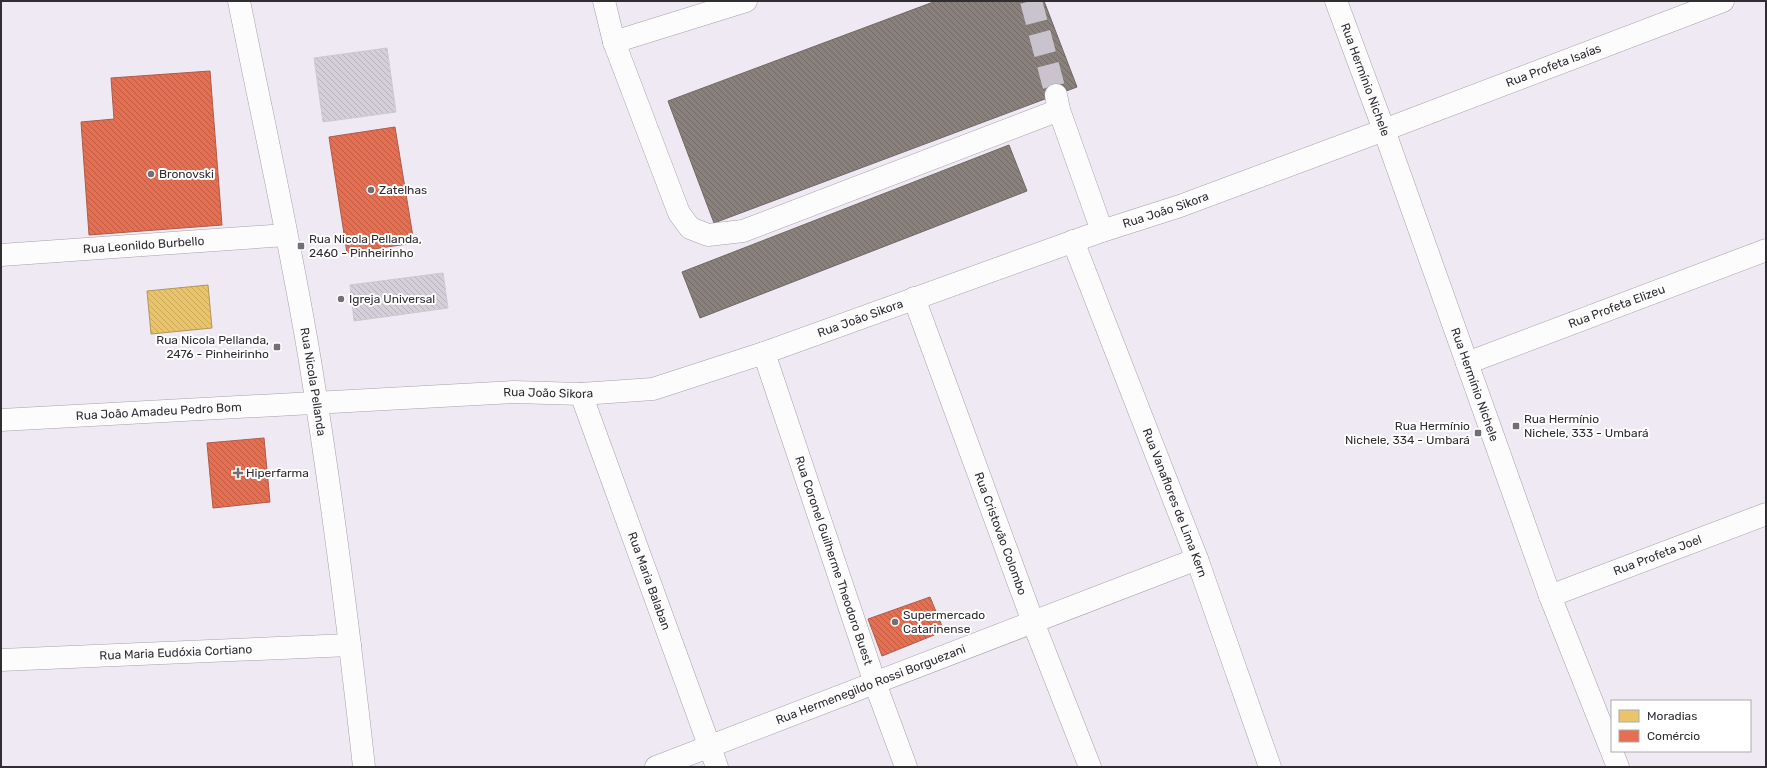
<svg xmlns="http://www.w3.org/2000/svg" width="1767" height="768" viewBox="0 0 1767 768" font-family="Rubik,sans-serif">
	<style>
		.homes { fill: url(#homes-back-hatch); stroke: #b2975a }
		.shops { fill: url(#shops-back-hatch); stroke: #b05b48 }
		.industry { fill: url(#industry-back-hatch); stroke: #6f6866 }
		.building { fill: url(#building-back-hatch); stroke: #cdc9d0 }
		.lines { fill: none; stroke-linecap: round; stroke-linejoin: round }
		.minor-tunnel { stroke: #c9c3cd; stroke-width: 22; stroke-dasharray: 22 11; stroke-linecap: butt }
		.minor-casing { stroke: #a5a1a8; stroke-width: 23 }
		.major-casing { stroke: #a5a1a8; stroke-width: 23 }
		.minor { stroke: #fdfcfd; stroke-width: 22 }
		.major { stroke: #fdfcfd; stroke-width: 22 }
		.poi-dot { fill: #736f76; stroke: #fff; stroke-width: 1.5 }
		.labels { text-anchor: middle; stroke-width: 4; stroke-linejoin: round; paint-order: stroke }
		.street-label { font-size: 12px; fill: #302d33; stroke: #fff }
		.poi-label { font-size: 12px; fill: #302d33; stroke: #fff; text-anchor: start }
	</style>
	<defs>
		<pattern id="homes-back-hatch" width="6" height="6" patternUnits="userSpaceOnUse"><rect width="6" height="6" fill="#e9c46a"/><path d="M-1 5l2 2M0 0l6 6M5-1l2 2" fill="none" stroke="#c8a95c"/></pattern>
		<pattern id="shops-back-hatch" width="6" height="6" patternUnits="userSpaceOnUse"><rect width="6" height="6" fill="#e76f51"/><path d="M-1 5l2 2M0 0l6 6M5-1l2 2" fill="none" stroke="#bc5c44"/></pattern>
		<pattern id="industry-back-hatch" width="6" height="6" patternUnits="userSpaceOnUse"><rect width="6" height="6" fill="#8a817c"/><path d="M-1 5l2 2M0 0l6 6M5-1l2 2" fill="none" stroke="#716a66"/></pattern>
		<pattern id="building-back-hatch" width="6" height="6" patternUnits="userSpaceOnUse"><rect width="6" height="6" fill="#d5cfd9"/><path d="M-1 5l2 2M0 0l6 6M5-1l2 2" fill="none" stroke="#b7b2bb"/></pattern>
	</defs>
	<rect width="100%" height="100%" fill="#efe9f3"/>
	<path class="homes" d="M208,285L212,328L151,334L147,291Z"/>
	<g class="shops">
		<path d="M210,71L222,225L89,235L81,122L114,119L111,78Z"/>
		<path d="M395,127L414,243L347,253L329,137Z"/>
		<path d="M264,438L270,502L213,508L207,443Z"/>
		<path d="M930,597L944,631L882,656L868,619Z"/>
	</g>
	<g class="industry">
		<path d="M936,1H1044L1077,87L714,223L668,101Z"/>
		<path d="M1009,145L1027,191L700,318L682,272Z"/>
	</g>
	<g class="building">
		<path d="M387,48L396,112L323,122L314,58Z"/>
		<path d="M443,273L448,308L354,321L350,285Z"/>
	</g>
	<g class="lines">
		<path class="minor-tunnel" d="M1031,1L1056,95"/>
		<g class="minor-casing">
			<g id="minor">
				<path d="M604,1L614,42L679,213L690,228L708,235L743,231L1059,110"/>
				<path id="s1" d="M1336,1L1384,130L1550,596L1618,767"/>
				<path d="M614,42L746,1"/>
				<path d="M1056,95L1059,110L1102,231"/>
				<path id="s2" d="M1073,241L1197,559L1270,767"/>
				<path id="s3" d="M1,255L286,235"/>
				<path id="s4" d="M914,298L1033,622L1090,767"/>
				<path id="s5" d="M764,353L875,683L906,767"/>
				<path id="s6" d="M1467,363L1766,250"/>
				<path id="s7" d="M581,394L717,767"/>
				<path id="s8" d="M1,420L514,392L581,394L653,389L764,353L1102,231L1180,206L1384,130L1723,1"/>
				<path id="s9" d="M1550,596L1766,514"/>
				<path id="s10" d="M1,660L350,645"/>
				<path id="s11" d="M656,767L1197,559"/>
			</g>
		</g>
		<g class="major-casing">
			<g id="major">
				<path id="s12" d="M239,1C263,121 290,240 310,361C332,496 349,631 364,767"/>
			</g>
		</g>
		<use href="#minor" class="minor"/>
		<use href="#major" class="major"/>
	</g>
	<g class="poi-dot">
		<circle cx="151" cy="174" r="4"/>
		<circle cx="371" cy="190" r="4"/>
		<rect x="297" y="242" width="8" height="8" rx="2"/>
		<circle cx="341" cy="299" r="4"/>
		<rect x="273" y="343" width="8" height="8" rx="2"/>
		<rect x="1512" y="422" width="8" height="8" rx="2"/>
		<rect x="1474" y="429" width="8" height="8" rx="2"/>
		<path d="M236 467h4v4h4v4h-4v4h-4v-4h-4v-4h4z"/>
		<circle cx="895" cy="622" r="4"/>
	</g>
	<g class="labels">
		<g class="street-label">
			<text dy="4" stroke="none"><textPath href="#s8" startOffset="1610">Rua Profeta Isaías</textPath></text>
			<text dy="4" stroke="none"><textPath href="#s1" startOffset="84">Rua Hermínio Nichele</textPath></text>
			<text dy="4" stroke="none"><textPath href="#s8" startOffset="1196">Rua João Sikora</textPath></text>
			<text dy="4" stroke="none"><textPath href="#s3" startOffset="143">Rua Leonildo Burbello</textPath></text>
			<text dy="4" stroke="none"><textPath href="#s6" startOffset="160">Rua Profeta Elizeu</textPath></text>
			<text dy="4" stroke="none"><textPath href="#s8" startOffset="872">Rua João Sikora</textPath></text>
			<text dy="4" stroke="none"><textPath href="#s12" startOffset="388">Rua Nicola Pellanda</textPath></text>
			<text dy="4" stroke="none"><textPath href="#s1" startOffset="408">Rua Hermínio Nichele</textPath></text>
			<text dy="4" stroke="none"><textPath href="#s8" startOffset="548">Rua João Sikora</textPath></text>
			<text dy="4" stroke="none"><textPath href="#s8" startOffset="158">Rua João Amadeu Pedro Bom</textPath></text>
			<text dy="4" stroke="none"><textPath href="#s2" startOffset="281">Rua Vanaflores de Lima Kern</textPath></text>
			<text dy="4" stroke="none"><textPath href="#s4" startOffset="251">Rua Cristovão Colombo</textPath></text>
			<text dy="4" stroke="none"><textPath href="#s9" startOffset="115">Rua Profeta Joel</textPath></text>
			<text dy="4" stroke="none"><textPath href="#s5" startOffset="219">Rua Coronel Guilherme Theodoro Buest</textPath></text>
			<text dy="4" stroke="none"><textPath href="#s7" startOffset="199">Rua Maria Balaban</textPath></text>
			<text dy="4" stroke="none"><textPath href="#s10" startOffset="175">Rua Maria Eudóxia Cortiano</textPath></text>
			<text dy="4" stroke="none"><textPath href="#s11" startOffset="230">Rua Hermenegildo Rossi Borguezani</textPath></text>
		</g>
		<g class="poi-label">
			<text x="159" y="178">Bronovski</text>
			<text x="379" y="194">Zatelhas</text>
			<text x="309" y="243">Rua Nicola Pellanda,<tspan x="309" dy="14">2460 - Pinheirinho</tspan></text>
			<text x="349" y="303">Igreja Universal</text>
			<text x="269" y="344" text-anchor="end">Rua Nicola Pellanda,<tspan x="269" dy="14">2476 - Pinheirinho</tspan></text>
			<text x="1524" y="423">Rua Hermínio<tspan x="1524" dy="14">Nichele, 333 - Umbará</tspan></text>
			<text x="1470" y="430" text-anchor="end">Rua Hermínio<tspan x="1470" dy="14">Nichele, 334 - Umbará</tspan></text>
			<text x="246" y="477">Hiperfarma</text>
			<text x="903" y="619">Supermercado<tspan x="903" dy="14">Catarinense</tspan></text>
		</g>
	</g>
	<rect width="1767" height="768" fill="none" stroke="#302d33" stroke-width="4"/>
	<rect x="1611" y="700" width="140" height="52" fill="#ffffff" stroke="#acabad"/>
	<rect x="1619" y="710" width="20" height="12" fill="#e9c46a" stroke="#acabad"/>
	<text x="1647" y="720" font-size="12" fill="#302d33">Moradias</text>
	<rect x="1619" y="730" width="20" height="12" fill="#e76f51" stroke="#acabad"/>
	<text x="1647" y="740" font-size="12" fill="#302d33">Comércio</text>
</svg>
